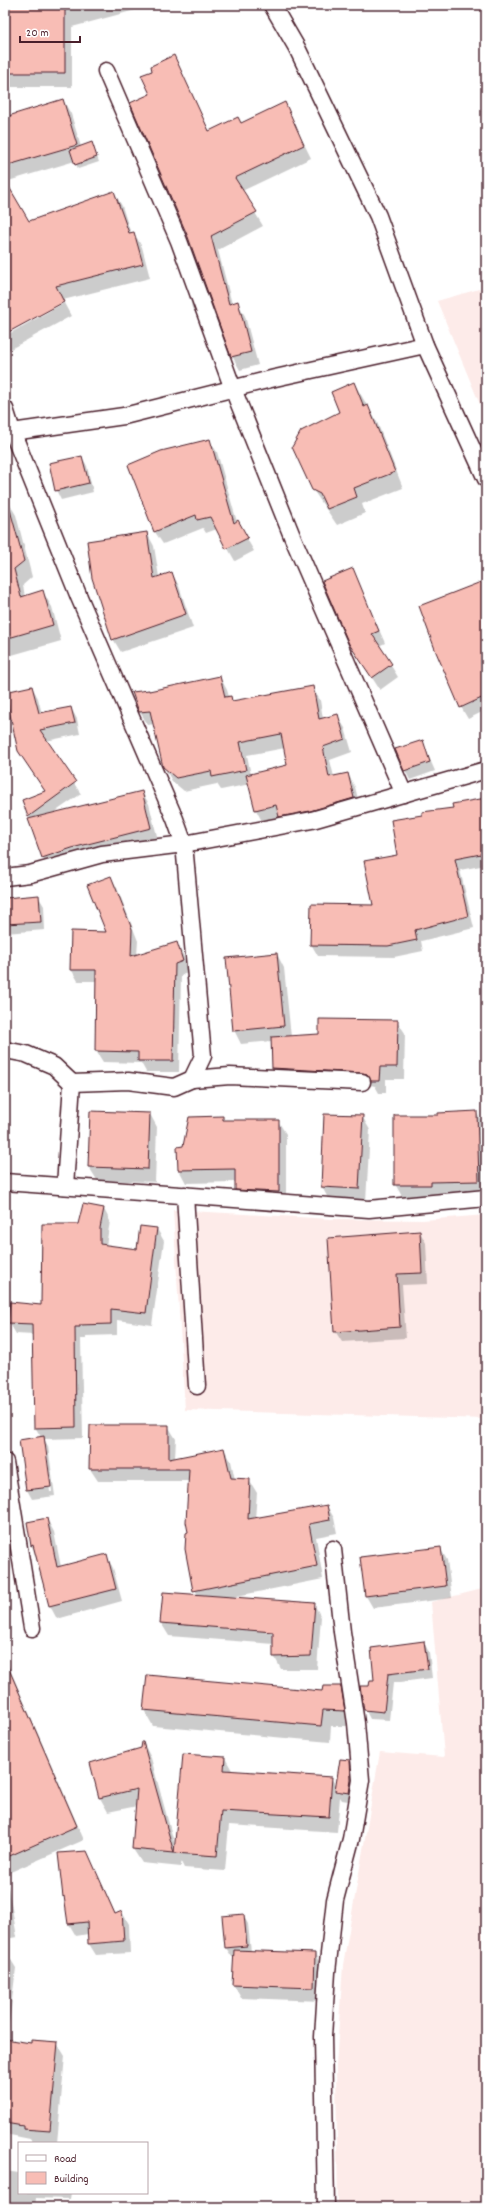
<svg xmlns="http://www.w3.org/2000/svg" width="491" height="2212" viewBox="0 0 491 2212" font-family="Dekko,sans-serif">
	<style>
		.built { fill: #fdebe9 }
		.shadow { fill: #0003; fill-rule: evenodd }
		.building { fill: #f8bdb5; stroke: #4a1f2b }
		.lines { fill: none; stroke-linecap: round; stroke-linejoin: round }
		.minor-casing { stroke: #4a1f2b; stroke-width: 19 }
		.minor { stroke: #fff; stroke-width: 16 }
	</style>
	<rect width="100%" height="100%" fill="#fff"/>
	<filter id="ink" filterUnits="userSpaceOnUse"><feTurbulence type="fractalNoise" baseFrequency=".025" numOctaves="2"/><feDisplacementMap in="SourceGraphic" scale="8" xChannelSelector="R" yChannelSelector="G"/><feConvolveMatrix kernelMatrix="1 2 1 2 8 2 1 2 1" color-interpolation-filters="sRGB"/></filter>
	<g filter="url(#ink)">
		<g class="built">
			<path d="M486,287V419L437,301Z"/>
			<path d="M173,1210L331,1219L423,1220L486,1215V1419L185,1410Z"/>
			<path d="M486,1588V2207H338L336,2066L343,1965L380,1752L444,1757L431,1602Z"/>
		</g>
		<g class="shadow">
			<path d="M8,5H145L138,7L139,9L72,27V87H7L5,93V17H10Z"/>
			<path d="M173,57L210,132L241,124L284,103L311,158L242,191L263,226L218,250L232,304L237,302L245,316L258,365L240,370L232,356L151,94L153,72Z"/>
			<path d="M63,100L71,114L81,147L94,148L99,162L78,169L75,161L5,182V118Z"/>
			<path d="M5,182L28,222L114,192L122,206L131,234L134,233L142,247L150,278L63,300L5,333Z"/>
			<path d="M189,295L191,299L198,317L192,308Z"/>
			<path d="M64,303L71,316L5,352V336Z"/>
			<path d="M354,383L377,422L403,488L362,504L365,513L337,525L313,490L340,412Z"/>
			<path d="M209,440L217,452L237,522L254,551L235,561L217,529L206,533L203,528L163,544L155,532L129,466Z"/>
			<path d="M82,457L87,466L93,492L61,500L56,490Z"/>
			<path d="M5,500H7L16,515L32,577L23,585L25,597L43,592L52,607L61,641L5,657Z"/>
			<path d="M147,533L154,546L159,577L172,573L179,586L193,628L121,652L113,639Z"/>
			<path d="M352,569L385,643L379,646L398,677L380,690L358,656Z"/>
			<path d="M486,583V710L468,719L461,707Z"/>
			<path d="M220,677L227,690L229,697L234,702L312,687L320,700L323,719L337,715L345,728L352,752L330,760L334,777L348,774L355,787L361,811L263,823L256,810L250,784L221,790L217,784L184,791L172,781L164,767L154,724L148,725L140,712L134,693L150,692ZM285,748L288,766L251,775L247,755Z"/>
			<path d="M32,687L38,698L42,714L71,708L77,719L80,734L46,741L81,794L52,814L142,792L149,804L158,840L50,870L43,858L29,816L46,792L18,751L5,694Z"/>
			<path d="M422,741L435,771L410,780L405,770Z"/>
			<path d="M486,799V865L460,870L474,928L421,941L423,951L394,957L318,956L311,944L374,906L398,856L392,821L454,809Z"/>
			<path d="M111,877L117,888L138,941L137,955L177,943L183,955L189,973L181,975L179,1072H146L141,1063L103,1062L96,1051L97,981H78L71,969L107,933Z"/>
			<path d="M38,896L44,906L45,930L5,933V899Z"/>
			<path d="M277,954L284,968L291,1037L320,1035L397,1021L405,1033L404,1079H386V1093H379L375,1086L370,1085L280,1080L273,1068L272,1041L241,1044L234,1030Z"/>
			<path d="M5,1097L8,1102L5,1121Z"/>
			<path d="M476,1112L484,1125L486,1194L438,1198H403L395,1184L439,1116Z"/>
			<path d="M150,1114L157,1127L155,1182L97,1180L89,1167Z"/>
			<path d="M362,1116L370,1130L366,1202L329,1200L322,1187Z"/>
			<path d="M222,1117L225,1121H278L286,1134V1204L244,1202L236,1189V1182L186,1183L179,1170L178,1148L183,1146Z"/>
			<path d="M104,1209L110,1221L106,1246L137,1250L157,1229L164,1241L152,1325L117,1320V1335L86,1336V1339H81L83,1438L44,1439L48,1446L55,1496L32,1499L27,1490L20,1441L41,1437L35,1427L33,1335L16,1334L9,1322L42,1306L79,1225ZM44,1446H46L52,1492H50Z"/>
			<path d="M420,1232L426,1243L428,1284L402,1285L406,1338L342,1342L335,1331Z"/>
			<path d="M168,1426L176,1439L175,1458L224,1449L231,1461L235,1480H249L257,1493L255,1519L327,1506L334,1518L337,1533L316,1537L323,1579L232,1597L314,1604L321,1617L317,1669H281L274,1656V1644L169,1636L161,1623L197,1595L186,1549L189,1533V1481H98L90,1469Z"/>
			<path d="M47,1519L54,1532L61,1567L106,1555L113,1568L122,1601L57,1619L50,1606L32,1545Z"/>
			<path d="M440,1548L447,1560L452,1598L373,1608L366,1596Z"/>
			<path d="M424,1643L429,1652L432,1678L393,1683L389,1720L370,1719L365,1709L370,1688Z"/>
			<path d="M5,1658L84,1840L6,1874L17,1937L5,1939Z"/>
			<path d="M340,1687L349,1703L353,1726H331L330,1742L153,1726L144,1710L323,1692Z"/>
			<path d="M144,1744L151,1758L175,1846L225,1758L233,1772L331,1778L337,1787L349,1761L354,1771V1802L342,1800L340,1797L337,1832L229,1825L225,1871L184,1868L181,1862V1867L142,1863L133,1849L137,1806L108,1812L100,1798L91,1764L142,1749Z"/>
			<path d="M87,1852L116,1915L122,1912L129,1924L130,1953L96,1955L89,1944L88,1934L76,1936L69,1924L64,1896Z"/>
			<path d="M243,1915L248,1924L251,1952L315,1954L322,1967L321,2001L241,1998L233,1984L234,1957H232L226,1948Z"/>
			<path d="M5,1954L8,1955L16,1968L7,2040L32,2045L57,2043L65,2056L57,2143L32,2142L30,2139L5,2134Z"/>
			<path d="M5,2171L19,2173V2193H71L70,2199L36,2198L35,2207L5,2203Z"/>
		</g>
		<g class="building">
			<path d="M7,5H65V73H5V16H9Z"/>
			<path d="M174,55L209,131L238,117L241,123L285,102L304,145L235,178L257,212L211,236L229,304L238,301L251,352L231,357L188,237L130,103L150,94L141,75L152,71L151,66Z"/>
			<path d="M63,99L77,145L5,166V117Z"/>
			<path d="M92,142L97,157L75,165L70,150Z"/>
			<path d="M5,180L29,221L114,191L129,233L134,232L143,264L56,286L64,302L5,334Z"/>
			<path d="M354,382L364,407L368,405L395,472L354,488L357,497L327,509L320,494L312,490L292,447L301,431L339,412L331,392Z"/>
			<path d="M210,439L234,523L238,520L248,538L226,549L210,517L197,520L196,515L154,532L128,465L161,451Z"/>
			<path d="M82,456L89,483L55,491L49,463Z"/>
			<path d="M5,510H10L24,561L14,569L21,597L43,590L53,625L5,639Z"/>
			<path d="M147,532L154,578L172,572L186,614L112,640L92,578L87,541Z"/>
			<path d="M353,568L379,631L372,634L392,664L372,678L349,644L322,581Z"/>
			<path d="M486,580V696L460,708L436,652L419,606Z"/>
			<path d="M220,676L225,697L231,696L232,701L313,686L319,719L338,714L345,739L323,747L329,777L348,773L354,798L310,811L279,817L276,805L255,810L246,775L287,765L281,734L240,742L246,770L212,777L211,771L176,778L163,767L150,711L139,712L132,692L149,690V691Z"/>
			<path d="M32,686L39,713L71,707L75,723L40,730L76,782L28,817L22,800L45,791L18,751L5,692Z"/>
			<path d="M423,740L430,762L404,771L395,749Z"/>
			<path d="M142,791L151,828L72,848L42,858L28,819Z"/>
			<path d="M486,798V853L455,859L468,916L415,930L417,940L388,946L310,945L311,904L373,905L364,861L397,855L391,820L422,815V812L453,808L452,804Z"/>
			<path d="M111,876L132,929L131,956L177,942L183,961L175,964L173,1061H138V1052L95,1051L96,970H70L71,931L106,932L87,885Z"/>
			<path d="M39,895L41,922L5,924V898Z"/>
			<path d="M277,953L284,1026L233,1031L226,958Z"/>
			<path d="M319,1019L398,1020L397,1067H380L379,1081H371L367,1074L362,1073L272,1068L271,1037L319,1034Z"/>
			<path d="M90,1111L150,1113L148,1169L88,1167Z"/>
			<path d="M477,1111L479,1181L431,1182V1185H394V1115H438V1113Z"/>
			<path d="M324,1114L363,1115L359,1189L321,1187Z"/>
			<path d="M223,1116V1120H279V1192L235,1190V1169L178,1170L177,1147L183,1146L189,1117Z"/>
			<path d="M83,1204L104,1208L100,1228V1244L137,1249L140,1226L157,1228L146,1313L111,1309V1324L80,1325V1327H75L76,1427L34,1428L32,1324L8,1323L10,1302L41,1305L42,1224H78Z"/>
			<path d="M420,1231L422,1273L397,1274L400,1327L334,1332L328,1238Z"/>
			<path d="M90,1425H169V1459L224,1448L231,1478L250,1479L248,1519L327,1505L330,1520L309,1524L317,1566L193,1591L185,1549L186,1533L188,1532L186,1522L189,1469H89Z"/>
			<path d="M44,1436L51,1487L26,1490L19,1440Z"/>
			<path d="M47,1518L57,1567L107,1554L116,1589L49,1606L33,1545L31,1546L27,1522Z"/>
			<path d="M441,1547L446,1586L365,1596L360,1557Z"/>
			<path d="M163,1592L315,1603L311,1656L273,1657V1632L160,1623Z"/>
			<path d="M424,1641L428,1669L388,1674L384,1712L364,1710L360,1686H369L370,1680H374L371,1648Z"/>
			<path d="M5,1660L77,1826L5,1858Z"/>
			<path d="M147,1675L322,1691L323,1686H341L345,1711L323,1710L321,1726L143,1710Z"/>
			<path d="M142,1742H143L174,1853L132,1849L137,1789L99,1798L90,1763L141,1748Z"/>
			<path d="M183,1754L225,1757L224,1770L332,1777L329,1817L221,1811L217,1856L174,1853Z"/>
			<path d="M340,1759L350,1760L351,1780L349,1793L335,1791Z"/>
			<path d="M87,1851L115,1914L122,1911L124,1941L88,1944L87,1922L68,1924L64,1896L63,1897L58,1853Z"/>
			<path d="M244,1914L247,1946L225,1948L222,1916Z"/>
			<path d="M234,1950L315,1953L314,1988L232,1985Z"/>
			<path d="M5,2039L31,2043V2040L58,2042L50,2131L23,2129V2126L5,2123Z"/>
		</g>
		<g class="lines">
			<g class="minor-casing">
				<g id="minor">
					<path d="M272,5L297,48L378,216L425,345L486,479"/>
					<path d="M106,71L179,241L233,389L292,536L404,794"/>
					<path d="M5,409L12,431L79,597L175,819L184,844L203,1056L192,1079L174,1087L128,1081L72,1083L54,1066L26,1054L5,1050"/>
					<path d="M5,433L124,416L275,378L425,345"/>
					<path d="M5,877L30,874L102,854L184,844L312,820L486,770"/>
					<path d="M192,1079L230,1076L362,1082"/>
					<path d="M5,1182L369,1209L486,1198"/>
					<path d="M65,1186L72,1083"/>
					<path d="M185,1195L197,1386"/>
					<path d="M5,1462L32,1628"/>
					<path d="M326,2207L323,2037L327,1972L335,1900L351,1839L361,1780L356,1723L342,1632L333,1549"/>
				</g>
			</g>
			<use href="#minor" class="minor"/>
		</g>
	</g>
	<rect width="491" height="2212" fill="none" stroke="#fff" stroke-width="20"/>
	<rect x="10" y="10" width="471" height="2192" fill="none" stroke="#4a1f2b" stroke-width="1.5" filter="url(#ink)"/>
	<rect x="18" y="2142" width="130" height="52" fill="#ffffff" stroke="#b7a5aa"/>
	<rect x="26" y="2155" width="20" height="6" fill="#ffffff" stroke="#b7a5aa"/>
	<text x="54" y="2162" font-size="12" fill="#4a1f2b">Road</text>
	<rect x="26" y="2172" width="20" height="12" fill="#f8bdb5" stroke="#b7a5aa"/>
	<text x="54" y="2182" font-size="12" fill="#4a1f2b">Building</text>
	<path d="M20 36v6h60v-6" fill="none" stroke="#4a1f2b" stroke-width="2"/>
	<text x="26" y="36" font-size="12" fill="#4a1f2b" stroke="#ffffff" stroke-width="3" paint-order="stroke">20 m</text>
</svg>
